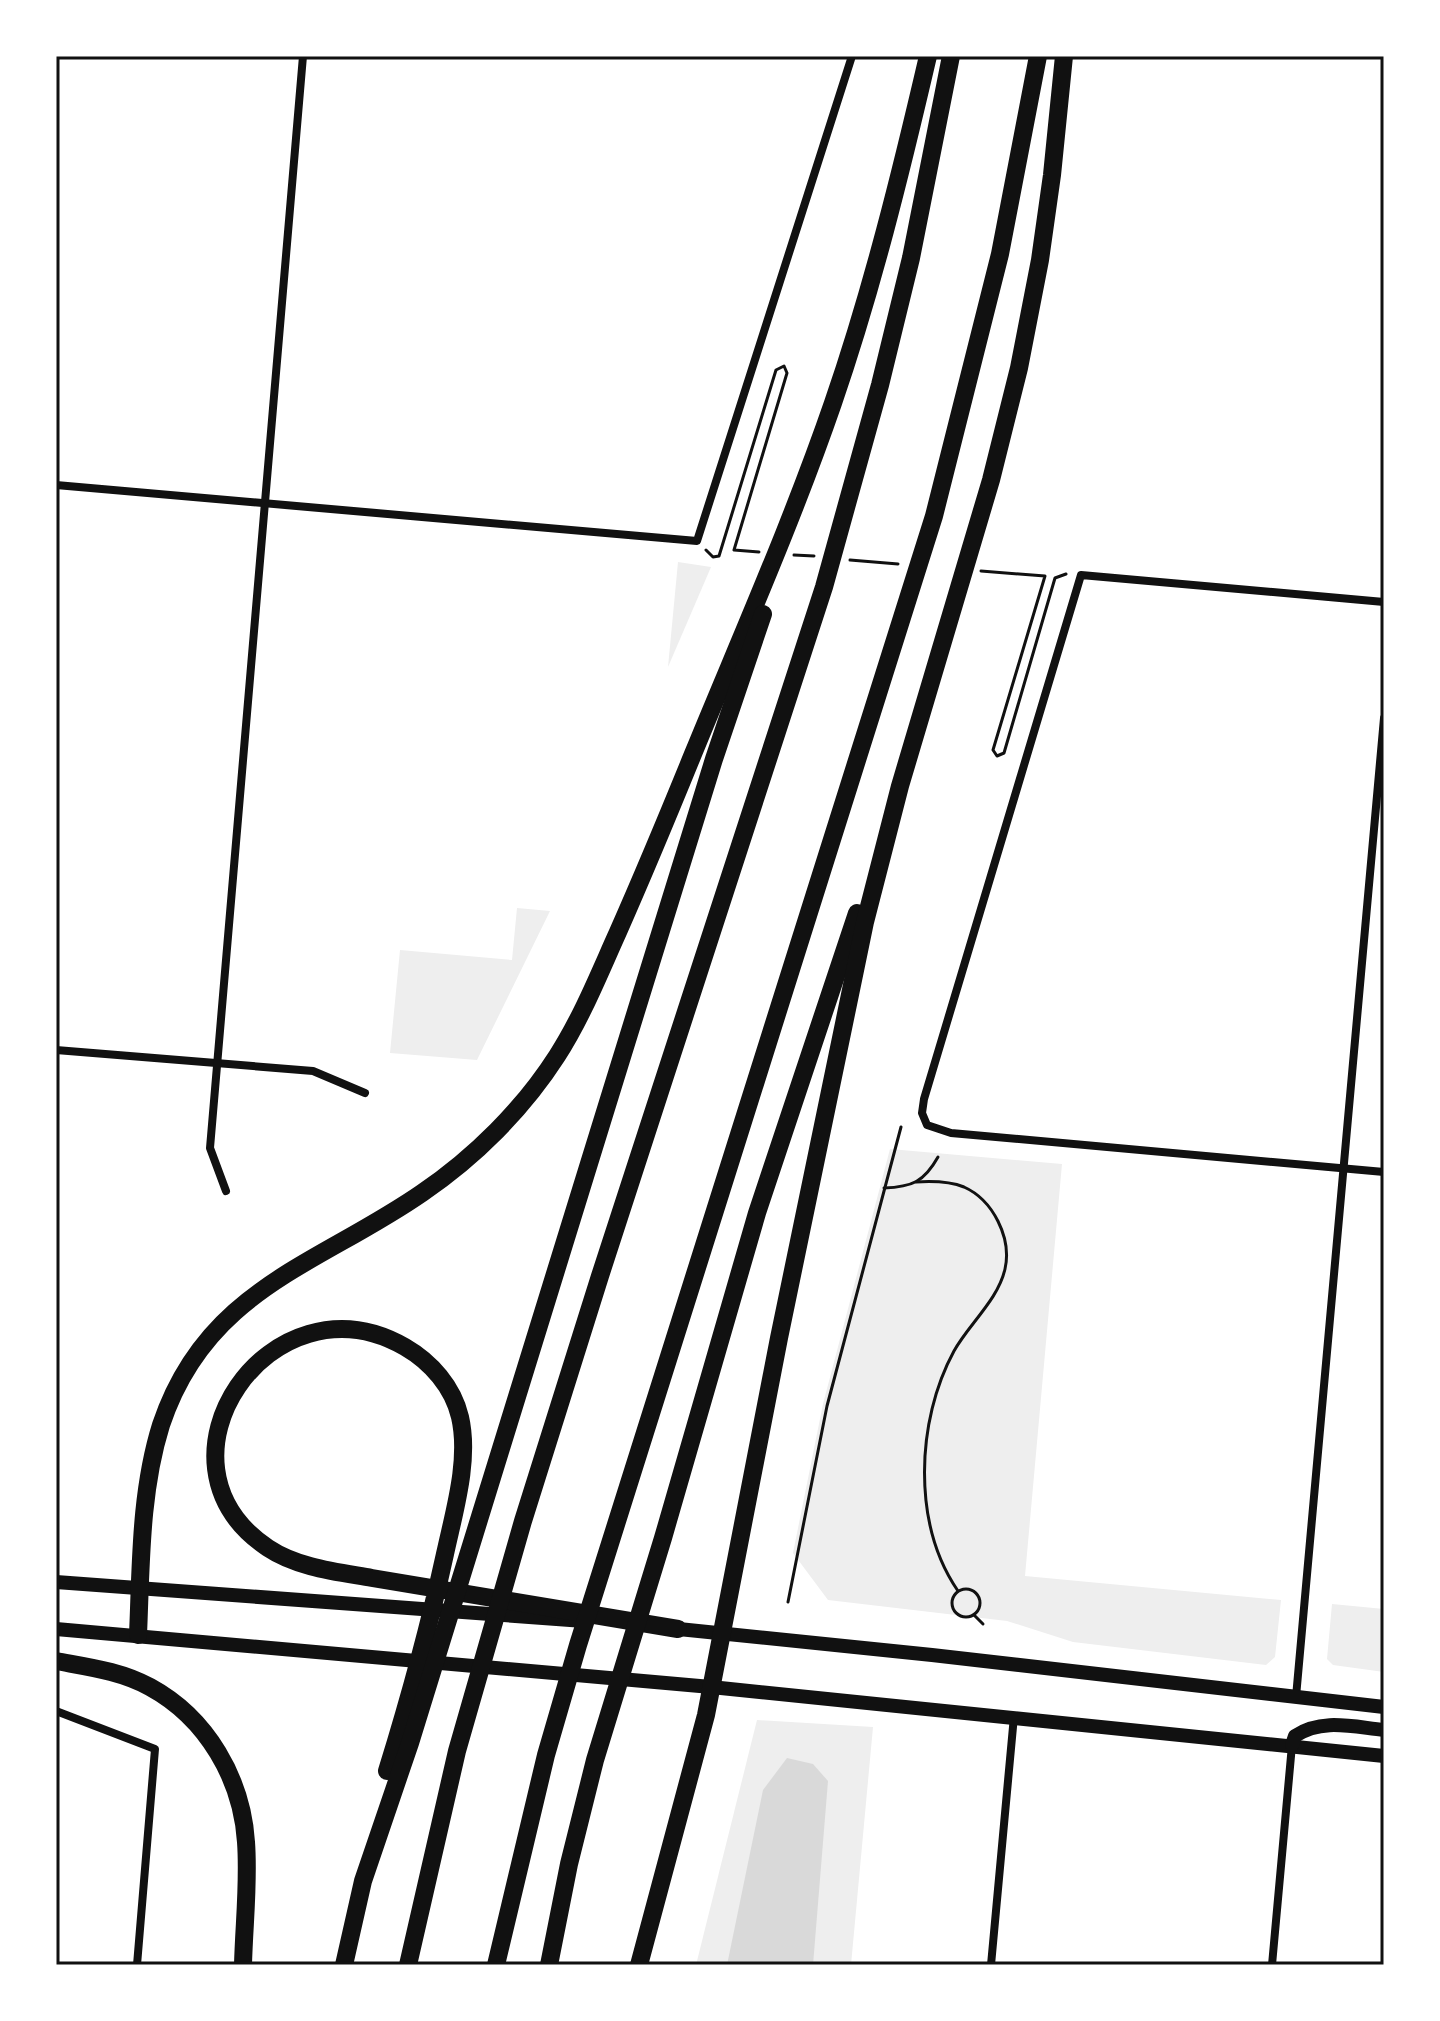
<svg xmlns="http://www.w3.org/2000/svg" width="1440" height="2021" viewBox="0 0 1440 2021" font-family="Ubuntu,sans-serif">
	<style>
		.green { fill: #eee }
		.water { fill: #d9d9d9 }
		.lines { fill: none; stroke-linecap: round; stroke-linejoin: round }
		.path { stroke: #111; stroke-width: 3 }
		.minor { stroke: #111; stroke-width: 8 }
		.secondary { stroke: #111; stroke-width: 14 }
		.motorway { stroke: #111; stroke-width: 18 }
		.neatline { fill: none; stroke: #111; stroke-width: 3 }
	</style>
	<rect width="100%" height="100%" fill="#fff"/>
	<g class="green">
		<path d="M678,562L711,567L668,667Z"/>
		<path d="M517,908L550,911L477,1060L390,1053L400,950L512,960Z"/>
		<path d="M890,1149L1062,1164L1025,1576L1281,1600L1275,1657L1266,1665L1073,1642L1007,1621L828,1600L793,1553L823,1404Z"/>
		<path d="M1332,1604L1384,1609V1672L1333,1665L1327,1659Z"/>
		<path d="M757,1720L873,1727L851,1965H696Z"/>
	</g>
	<path class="water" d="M787,1758L813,1764L828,1781L813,1965H727L763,1790Z"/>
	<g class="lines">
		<g class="path">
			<path d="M706,550L713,557L719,556L776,370L784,366L787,373L734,550L759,552"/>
			<path d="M794,555L814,556"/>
			<path d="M850,560L898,564"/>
			<path d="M981,571L1045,576L993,750L997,756L1004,753L1055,578L1066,574"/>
			<path d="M916,1182C932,1181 949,1181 964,1187C993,1200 1012,1238 1005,1269C998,1300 969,1324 954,1351C916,1421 912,1524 958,1591"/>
			<path d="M884,1188C912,1187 924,1182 938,1157"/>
			<circle cx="966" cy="1603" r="14"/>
			<path d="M788,1602L827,1406L901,1127"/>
			<path d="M974,1615L983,1624"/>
		</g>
		<g class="minor">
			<path d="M56,485L697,541L852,56"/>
			<path d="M1384,602L1081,575L924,1099L922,1113L927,1125L951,1133L1384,1172"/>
			<path d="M56,1050L313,1071L365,1093"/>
			<path d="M226,1191L210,1148L303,56"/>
			<path d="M1296,1697L1384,718"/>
			<path d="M56,1711L155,1749L137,1965"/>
			<path d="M991,1965L1014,1716"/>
			<path d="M1272,1965L1292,1745"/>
		</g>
		<g class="secondary">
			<path d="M56,1582L584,1621"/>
			<path d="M669,1628L932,1655L1384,1707"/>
			<path d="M56,1629L711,1687L1384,1756"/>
			<path d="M1292,1745L1295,1736C1322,1718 1353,1727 1384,1730"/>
		</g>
		<g class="motorway">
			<path d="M138,1635C141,1566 140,1492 161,1425C206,1289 318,1265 422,1193C475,1157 523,1109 557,1056C582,1017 599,974 618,932C644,873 669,813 693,754C741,637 792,522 833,403C872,290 901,172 928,56"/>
			<path d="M56,1661C88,1667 121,1671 150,1687C207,1718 242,1779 246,1842C249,1883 244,1924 243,1965"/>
			<path d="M387,1771C409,1700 429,1627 445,1554C454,1512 470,1460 460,1417C453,1387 431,1362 405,1347C271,1270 139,1462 268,1548C298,1568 338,1572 372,1578L678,1629"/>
			<path d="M344,1965L363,1881L410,1743L714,759L763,614"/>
			<path d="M408,1965L457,1751L523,1521L600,1276L824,587L880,385L911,258L951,56"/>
			<path d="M496,1965L546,1755L578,1645L934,516L1000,254L1038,56"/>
			<path d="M549,1965L569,1864L595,1760L663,1538L757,1213L857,913"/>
			<path d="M639,1965L706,1715L779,1338L865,922L900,786L991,480L1019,368L1040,260L1052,175L1064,56"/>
		</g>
	</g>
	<rect width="1440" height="2021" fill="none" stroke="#ffffff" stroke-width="116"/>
	<rect x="58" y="58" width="1324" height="1905" class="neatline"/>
</svg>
